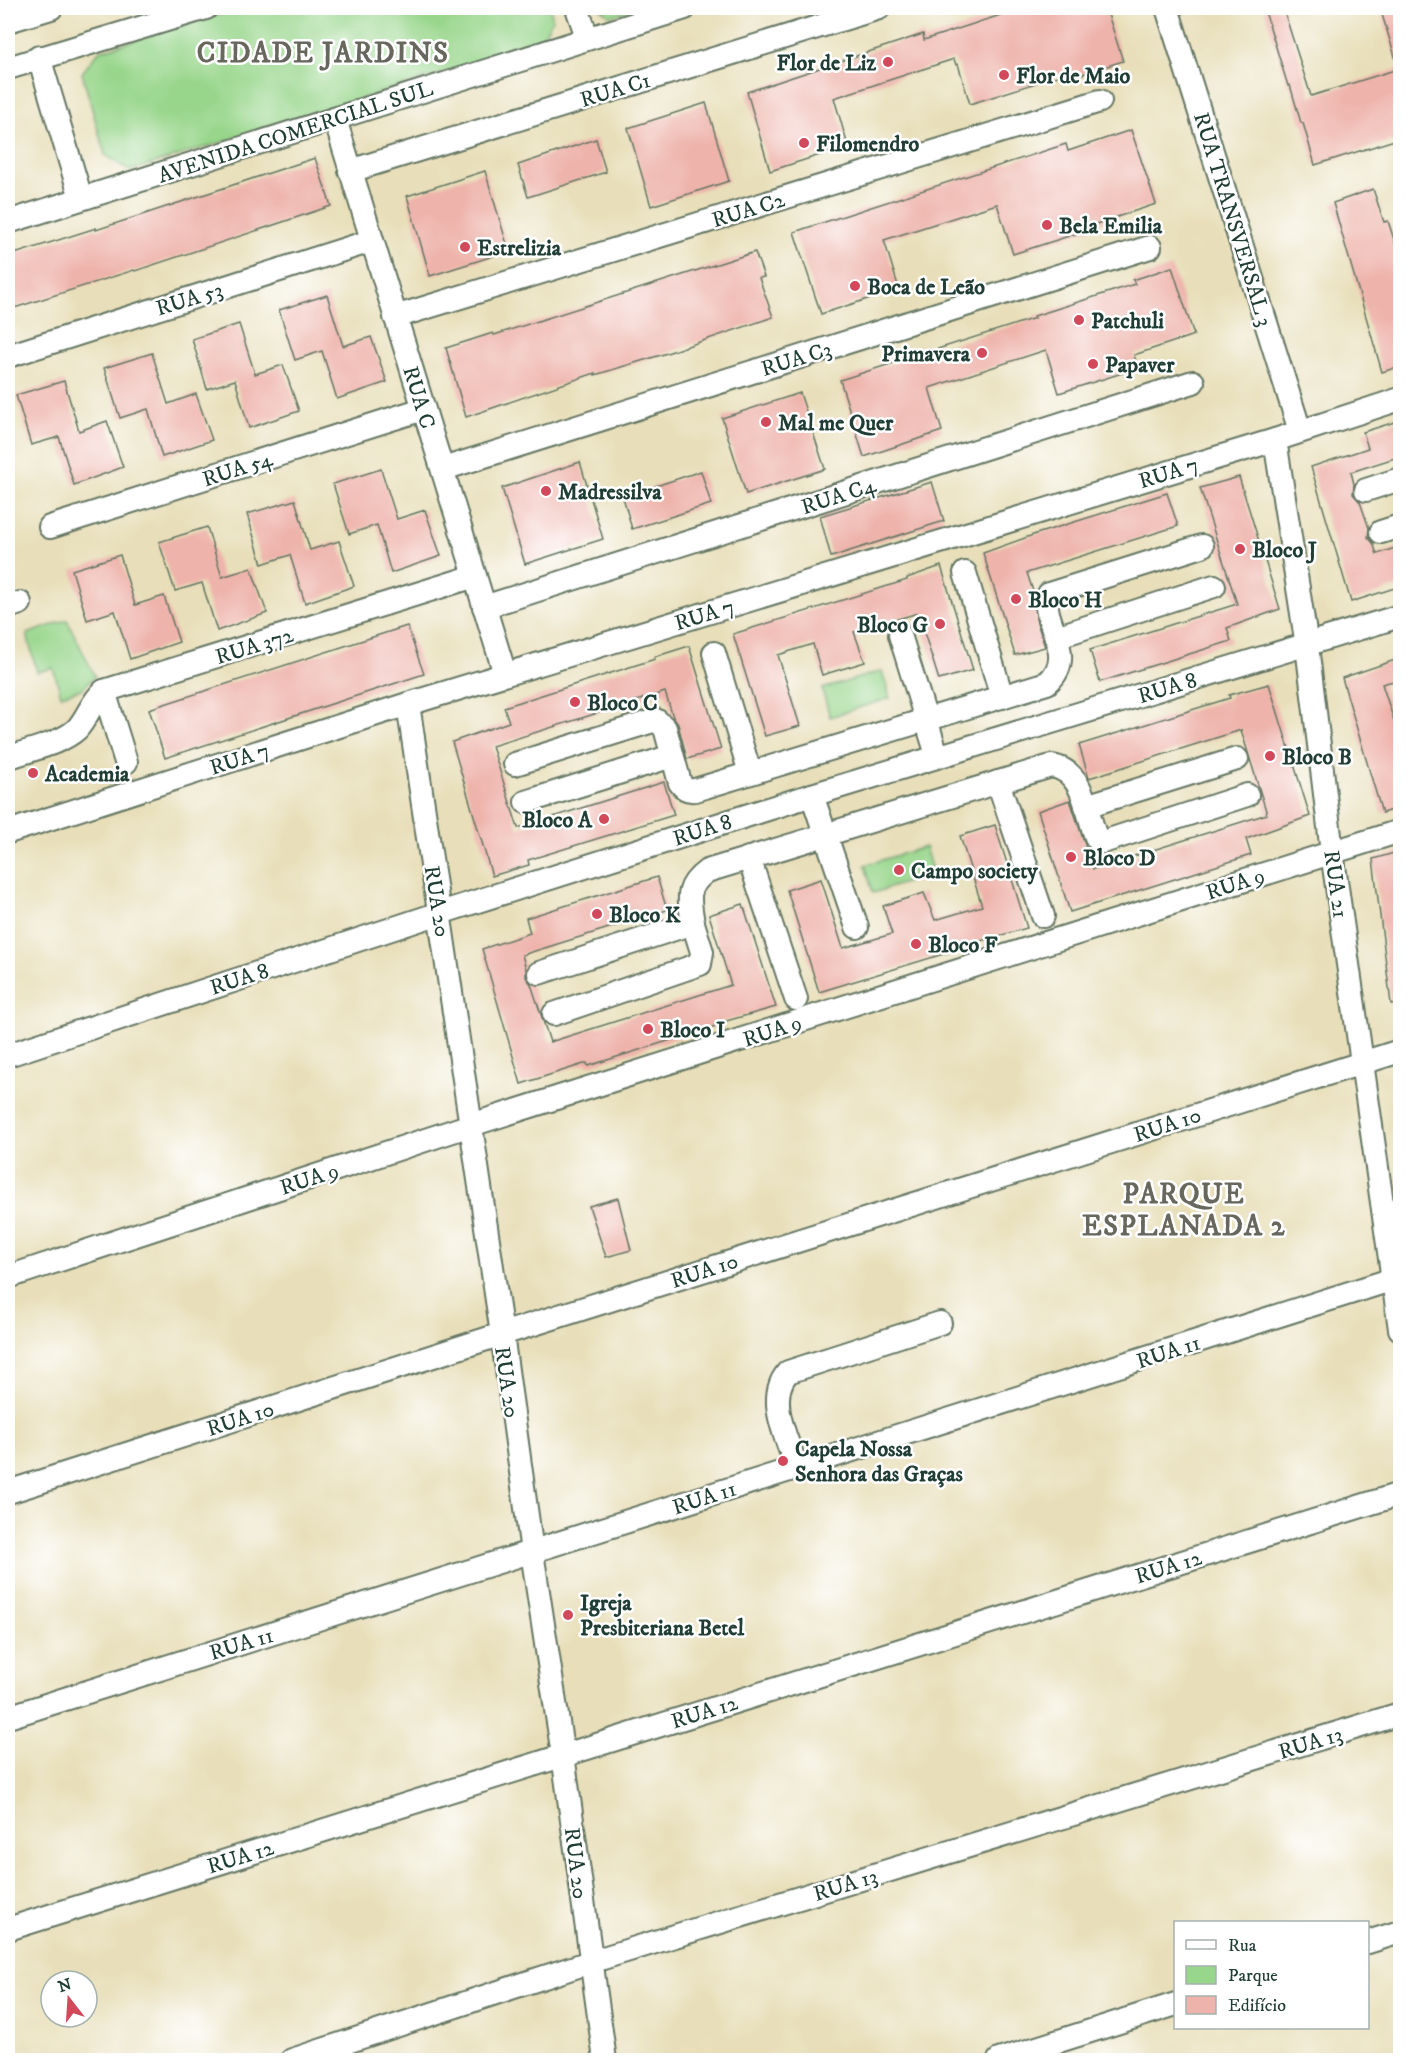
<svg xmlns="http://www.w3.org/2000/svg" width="1408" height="2068" viewBox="0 0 1408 2068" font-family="'IM FELL DW Pica',serif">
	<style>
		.green { fill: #98d68b; stroke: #5c8a60; stroke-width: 1.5 }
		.building { fill: #eeb4ab }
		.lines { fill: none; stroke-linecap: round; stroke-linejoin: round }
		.minor-casing { stroke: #657663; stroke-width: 26 }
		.minor { stroke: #fff; stroke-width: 22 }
		.poi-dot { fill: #d1495b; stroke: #fff; stroke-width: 2 }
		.labels { text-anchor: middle; stroke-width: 5; stroke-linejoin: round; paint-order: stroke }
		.poi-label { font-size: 22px; font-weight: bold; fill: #1f3d34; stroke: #fff; text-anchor: start }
		.street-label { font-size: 22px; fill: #1f3d34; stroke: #fff }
		.district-label { font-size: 28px; font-weight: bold; letter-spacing: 1.5px; fill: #67675e; stroke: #fff }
	</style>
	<rect width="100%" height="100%" fill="#fff"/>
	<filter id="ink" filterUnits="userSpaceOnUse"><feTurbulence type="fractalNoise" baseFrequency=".0167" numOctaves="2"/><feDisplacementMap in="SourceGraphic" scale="12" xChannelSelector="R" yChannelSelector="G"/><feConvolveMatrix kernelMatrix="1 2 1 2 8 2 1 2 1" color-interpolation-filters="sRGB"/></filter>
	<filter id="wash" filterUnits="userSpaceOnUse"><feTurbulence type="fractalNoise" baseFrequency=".008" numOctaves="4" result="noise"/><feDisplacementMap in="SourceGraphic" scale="24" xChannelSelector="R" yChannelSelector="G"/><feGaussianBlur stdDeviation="1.35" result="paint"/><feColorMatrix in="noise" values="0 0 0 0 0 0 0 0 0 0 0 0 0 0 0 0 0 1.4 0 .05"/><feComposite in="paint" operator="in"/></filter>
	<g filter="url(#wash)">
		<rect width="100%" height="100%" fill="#e8dfba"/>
		<g class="green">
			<path d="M240,8H550L553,19L539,43L130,171L105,155L82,73L99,51Z"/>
			<path d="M600,8H648L610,16Z"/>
			<path d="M67,620L95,676L82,689L61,695L53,668L37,672L27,634Z"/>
			<path d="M882,671L890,698L830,717L822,689Z"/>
			<path d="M925,847L933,874L873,893L865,865Z"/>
		</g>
		<g id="blocks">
			<g class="building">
				<path d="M1022,8H1106L1123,61L1063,80L1061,75L970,104L958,64L956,65L954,59L834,98L848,146L770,171L747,92L923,34L924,40Z"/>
				<path d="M1264,8H1283L1311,96L1401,68V138L1315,165L1303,123H1301L1290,85L1288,86Z"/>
				<path d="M1380,8H1401V63H1397Z"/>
				<path d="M706,103L729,181L651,206L628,128Z"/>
				<path d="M1131,130L1156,204L1090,226L1091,229L1013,254L997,204L884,240L899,289L821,314L794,232L1066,144L1068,151Z"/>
				<path d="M596,139L606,172L528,197L518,165Z"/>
				<path d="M315,158L331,206L135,271L134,270L8,310V256L96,228V230Z"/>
				<path d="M485,171L509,251L430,276L407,196Z"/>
				<path d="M1373,189L1384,222L1388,221L1401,261V366L1382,372L1333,203Z"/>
				<path d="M755,252L764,277L759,278L773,317L661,355L595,375V373L466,417L446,348L493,333L494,335Z"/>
				<path d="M1172,267L1194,335L1134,355L1138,368L1059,393L1046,350L929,388L942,431L864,457L840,380L1035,318L1034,316L1135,284L1133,280Z"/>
				<path d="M327,295L343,346L371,337L387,382L337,399L322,351L295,360L279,310Z"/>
				<path d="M239,324L255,374L283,365L299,411L249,428L235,380L207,389L192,339Z"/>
				<path d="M152,353L168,404L196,394L212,440L162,457L148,409L120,418L104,368Z"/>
				<path d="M64,381L79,431L107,421L123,467L74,485L59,437L31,445L16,395Z"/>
				<path d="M800,393L825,469L746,494L722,418Z"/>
				<path d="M1401,420V456L1351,472L1354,484L1353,494L1360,502L1369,528L1368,537L1373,543L1377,554L1401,546V586L1351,602L1311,467L1368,448L1363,432Z"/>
				<path d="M580,462L603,539L525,564L502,488Z"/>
				<path d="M381,469L397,519L425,510L441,556L391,573L377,525L349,534L333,484Z"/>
				<path d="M701,471L711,504L632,529L623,497Z"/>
				<path d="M1239,477L1280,609L1227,628L1231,641L1100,682L1090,650L1237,604L1200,488Z"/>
				<path d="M932,482L944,521L831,557L820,516Z"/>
				<path d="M1167,493L1178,526L1027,573L1035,597L1036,619L1045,647L1015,655L983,553L1036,534Z"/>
				<path d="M295,500L310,550L339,541L354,586L305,603L290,555L262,564L247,514Z"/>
				<path d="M207,527L222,577L251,568L267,613L217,631L202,583L175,591L159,542Z"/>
				<path d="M120,555L135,605L164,596L179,642L130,659L115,611L87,620L72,570Z"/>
				<path d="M941,566L973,670L939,680L918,613L854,632L865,662L822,675L813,644L778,655L800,726L765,736L733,634L907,580V578Z"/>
				<path d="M407,626L424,674L165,758L149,709Z"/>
				<path d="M689,646L721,749L687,759L678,724L673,717L665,692L492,746L518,828L664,782L674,815L528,860L529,865L492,876L452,742L509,722L504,707L655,659L654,657Z"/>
				<path d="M1401,658V679L1382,684L1401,742V807L1382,813L1342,678Z"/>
				<path d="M1269,684L1310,816L1246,839L1251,855L1070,912L1038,811L1070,800L1093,869L1267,814L1241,730L1089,778L1079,745L1230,698L1229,695Z"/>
				<path d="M995,825L1027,928L973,943V945L819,992L787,890L821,879L843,948L892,934L883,906L924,893L935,920L982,906L960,836Z"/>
				<path d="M1401,851V1004H1391L1373,859Z"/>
				<path d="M657,877L667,910L522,955L526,969V977L531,984L550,1042L731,985L709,915L743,904L776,1007L719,1023V1025L588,1066L587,1063L521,1084L482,949L530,933L526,918Z"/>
				<path d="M618,1198L631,1250L606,1257L589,1206Z"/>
			</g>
		</g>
	</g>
	<g filter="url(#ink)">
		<use href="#blocks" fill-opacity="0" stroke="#657663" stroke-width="1.5"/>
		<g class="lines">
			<g class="minor-casing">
				<g id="minor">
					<path d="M577,8L587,37"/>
					<path d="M1167,8L1300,431"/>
					<path d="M8,21L51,8"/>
					<path d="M39,57L81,198"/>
					<path d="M8,68L206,8"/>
					<path d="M335,119L505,674"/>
					<path d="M350,171L879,8"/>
					<path d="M8,222L685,8"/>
					<path d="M395,317L1100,101"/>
					<path d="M8,356L371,241"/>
					<path d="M1275,440L1307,646L1332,852L1400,1329"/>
					<path d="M443,469L1150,247"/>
					<path d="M1366,490L1400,479"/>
					<path d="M50,527L423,409"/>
					<path d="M1381,532L1400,526"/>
					<path d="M965,573L1002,697"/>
					<path d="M8,607L20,603"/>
					<path d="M484,607L1193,382"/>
					<path d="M900,635L937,755"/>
					<path d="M1056,637L1214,586"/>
					<path d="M714,653L750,773"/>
					<path d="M408,704L502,1334L532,1552L563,1755L605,2060"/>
					<path d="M8,758C28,750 61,744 77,729C88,717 91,702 104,691"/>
					<path d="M126,762L104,691L475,576"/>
					<path d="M515,764L656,720L665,728L680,783C684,789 688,791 695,790L1047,683C1081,654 1037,620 1049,594L1202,546"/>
					<path d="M998,782L1043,916"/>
					<path d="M812,795L857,927"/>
					<path d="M526,802L672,756"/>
					<path d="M1086,806L1237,759"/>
					<path d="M8,832L408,704L1275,440L1400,399"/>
					<path d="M749,858L796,999"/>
					<path d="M539,973L693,923C689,898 685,887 707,871L1051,766C1084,770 1086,812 1096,837L1099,841L1103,842L1247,795"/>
					<path d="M554,1014L700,964L702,952L693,923"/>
					<path d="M8,1055L440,913L812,795L1400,616"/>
					<path d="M8,1277L471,1125L1400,831"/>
					<path d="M797,1468C787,1439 765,1398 788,1372L940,1323"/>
					<path d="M8,1492L502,1334L1400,1051"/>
					<path d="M8,1717L1400,1277"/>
					<path d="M8,1929L1400,1494"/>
					<path d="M1368,1942L1400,1932"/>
					<path d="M292,2060L590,1962L1400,1714"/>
					<path d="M999,2060L1176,2004"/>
				</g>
			</g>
			<use href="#minor" class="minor"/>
		</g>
	</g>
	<g class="poi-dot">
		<circle cx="888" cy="62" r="6"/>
		<circle cx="1004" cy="75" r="6"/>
		<circle cx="804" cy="143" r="6"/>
		<circle cx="1047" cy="225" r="6"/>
		<circle cx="465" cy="247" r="6"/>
		<circle cx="855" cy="286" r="6"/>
		<circle cx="1079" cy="320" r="6"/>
		<circle cx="982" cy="353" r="6"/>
		<circle cx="1093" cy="364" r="6"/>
		<circle cx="766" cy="422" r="6"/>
		<circle cx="546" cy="491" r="6"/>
		<circle cx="1240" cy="549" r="6"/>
		<circle cx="1016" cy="599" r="6"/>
		<circle cx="940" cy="624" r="6"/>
		<circle cx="575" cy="702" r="6"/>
		<circle cx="1270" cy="756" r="6"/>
		<circle cx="33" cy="773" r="6"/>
		<circle cx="604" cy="819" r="6"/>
		<circle cx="1071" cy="857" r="6"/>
		<circle cx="899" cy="870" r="6"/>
		<circle cx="597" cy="914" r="6"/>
		<circle cx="916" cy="944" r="6"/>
		<circle cx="648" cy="1029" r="6"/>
		<circle cx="783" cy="1461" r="6"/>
		<circle cx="568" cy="1615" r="6"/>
	</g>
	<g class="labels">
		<g class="poi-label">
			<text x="876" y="70" text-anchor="end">Flor de Liz</text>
			<text x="1016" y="83">Flor de Maio</text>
			<text x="816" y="151">Filomendro</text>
			<text x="1059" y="233">Bela Emilia</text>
			<text x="477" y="255">Estrelizia</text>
			<text x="867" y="294">Boca de Leão</text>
			<text x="1091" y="328">Patchuli</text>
			<text x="970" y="361" text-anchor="end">Primavera</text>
			<text x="1105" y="372">Papaver</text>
			<text x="778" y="430">Mal me Quer</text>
			<text x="558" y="499">Madressilva</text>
			<text x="1252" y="557">Bloco J</text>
			<text x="1028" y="607">Bloco H</text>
			<text x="928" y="632" text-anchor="end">Bloco G</text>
			<text x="587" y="710">Bloco C</text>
			<text x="1282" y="764">Bloco B</text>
			<text x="45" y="781">Academia</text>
			<text x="592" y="827" text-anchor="end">Bloco A</text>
			<text x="1083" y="865">Bloco D</text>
			<text x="911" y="878">Campo society</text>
			<text x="609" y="922">Bloco K</text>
			<text x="928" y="952">Bloco F</text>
			<text x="660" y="1037">Bloco I</text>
			<text x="795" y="1456">Capela Nossa<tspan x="795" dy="25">Senhora das Graças</tspan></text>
			<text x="580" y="1610">Igreja<tspan x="580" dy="25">Presbiteriana Betel</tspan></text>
		</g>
		<g class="street-label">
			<text transform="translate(615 89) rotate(-17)" y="8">RUA C1</text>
			<text transform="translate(295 131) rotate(-18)" y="8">AVENIDA COMERCIAL SUL</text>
			<text transform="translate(748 209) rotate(-17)" y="8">RUA C2</text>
			<text transform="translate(1234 219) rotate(73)" y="8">RUA TRANSVERSAL 3</text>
			<text transform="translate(189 298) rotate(-17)" y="8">RUA 53</text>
			<text transform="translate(796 358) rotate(-17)" y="8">RUA C3</text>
			<text transform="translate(420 397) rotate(73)" y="8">RUA C</text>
			<text transform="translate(237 468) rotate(-18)" y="8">RUA 54</text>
			<text transform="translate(1168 472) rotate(-17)" y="8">RUA 7</text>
			<text transform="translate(838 495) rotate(-18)" y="8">RUA C4</text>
			<text transform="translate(704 614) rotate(-17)" y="8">RUA 7</text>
			<text transform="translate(254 645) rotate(-17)" y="8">RUA 372</text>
			<text transform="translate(1167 687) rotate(-17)" y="8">RUA 8</text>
			<text transform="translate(239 758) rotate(-18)" y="8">RUA 7</text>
			<text transform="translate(702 829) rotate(-18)" y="8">RUA 8</text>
			<text transform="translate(1235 883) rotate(-18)" y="8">RUA 9</text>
			<text transform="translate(1337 884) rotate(82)" y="8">RUA 21</text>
			<text transform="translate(438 901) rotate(81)" y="8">RUA 20</text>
			<text transform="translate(239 978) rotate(-18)" y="8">RUA 8</text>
			<text transform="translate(772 1030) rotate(-18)" y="8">RUA 9</text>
			<text transform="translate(1167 1124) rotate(-18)" y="8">RUA 10</text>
			<text transform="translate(309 1178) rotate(-18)" y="8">RUA 9</text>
			<text transform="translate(704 1270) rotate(-18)" y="8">RUA 10</text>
			<text transform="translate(1168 1351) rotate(-18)" y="8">RUA 11</text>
			<text transform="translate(508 1382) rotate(82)" y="8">RUA 20</text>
			<text transform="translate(240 1418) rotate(-18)" y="8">RUA 10</text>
			<text transform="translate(704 1497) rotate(-18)" y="8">RUA 11</text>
			<text transform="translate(1168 1566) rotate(-17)" y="8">RUA 12</text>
			<text transform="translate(241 1643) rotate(-17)" y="8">RUA 11</text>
			<text transform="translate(704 1711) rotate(-17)" y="8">RUA 12</text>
			<text transform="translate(1310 1742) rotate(-17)" y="8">RUA 13</text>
			<text transform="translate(240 1856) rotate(-17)" y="8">RUA 12</text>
			<text transform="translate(577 1863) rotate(83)" y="8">RUA 20</text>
			<text transform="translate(845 1884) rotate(-17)" y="8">RUA 13</text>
		</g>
		<g class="district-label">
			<text x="323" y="62">CIDADE JARDINS</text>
			<text x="1184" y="1203">PARQUE<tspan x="1184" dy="32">ESPLANADA 2</tspan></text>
		</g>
	</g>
	<rect width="1408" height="2068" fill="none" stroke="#fff" stroke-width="30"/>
	<rect x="1174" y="1921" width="195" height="108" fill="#ffffff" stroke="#a5b1ae" stroke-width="1.5"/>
	<rect x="1186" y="1940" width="30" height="9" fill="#ffffff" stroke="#a5b1ae" stroke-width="1.5"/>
	<text x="1228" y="1951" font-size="18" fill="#1f3d34">Rua</text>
	<rect x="1186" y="1966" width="30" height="18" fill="#98d68b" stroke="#a5b1ae" stroke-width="1.5"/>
	<text x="1228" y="1981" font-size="18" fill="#1f3d34">Parque</text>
	<rect x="1186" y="1996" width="30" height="18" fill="#eeb4ab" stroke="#a5b1ae" stroke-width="1.5"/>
	<text x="1228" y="2011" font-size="18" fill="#1f3d34">Edifício</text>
	<g transform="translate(69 1999) rotate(343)"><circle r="28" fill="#ffffff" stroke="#a5b1ae" stroke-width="1.5"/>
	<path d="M0-4.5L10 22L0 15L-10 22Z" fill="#d1495b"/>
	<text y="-9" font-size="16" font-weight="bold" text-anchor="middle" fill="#1f3d34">N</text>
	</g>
</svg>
